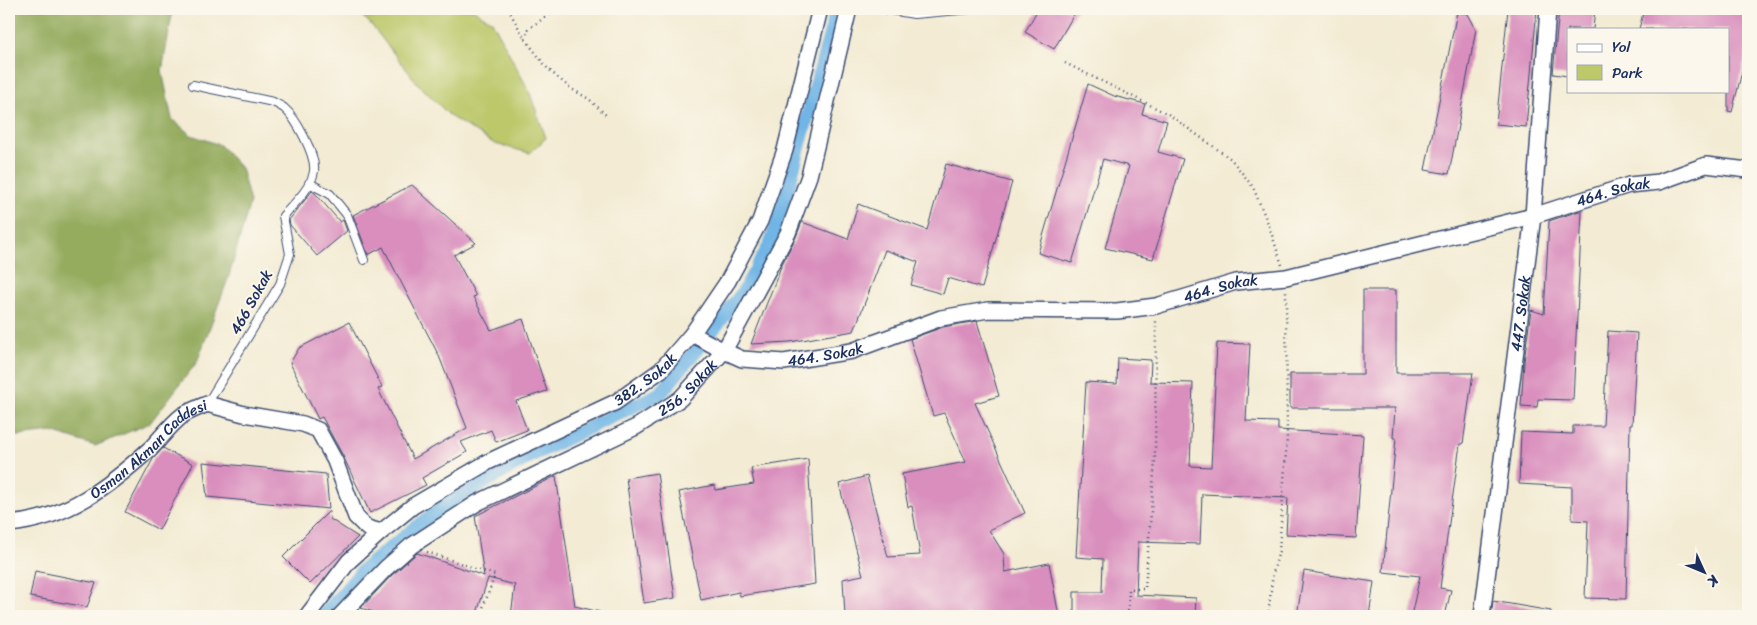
<svg xmlns="http://www.w3.org/2000/svg" width="1757" height="625" viewBox="0 0 1757 625" font-family="Sriracha,sans-serif">
	<style>
		.green { fill: #bcc86a; stroke: #6c7c64 }
		.forest { fill: #95ac5e; stroke: #586e5e }
		.lines { fill: none; stroke-linecap: round; stroke-linejoin: round }
		.canal { stroke: #6fb5e6; stroke-width: 14 }
		.building { fill: #d98ebd }
		.lane-casing { stroke: #3b4b70; stroke-width: 10 }
		.street-casing { stroke: #3b4b70; stroke-width: 18 }
		.path { stroke: #3b4b70; stroke-width: 2.5; stroke-dasharray: 1 4; stroke-linecap: butt }
		.lane { stroke: #fff; stroke-width: 8 }
		.street { stroke: #fff; stroke-width: 15 }
		.labels { text-anchor: middle; stroke-width: 4; stroke-linejoin: round; paint-order: stroke }
		.street-label { font-size: 15px; fill: #1b2f5e; stroke: #fbf7ec }
	</style>
	<rect width="100%" height="100%" fill="#fbf7ec"/>
	<filter id="ink" filterUnits="userSpaceOnUse"><feTurbulence type="fractalNoise" baseFrequency=".02" numOctaves="2"/><feDisplacementMap in="SourceGraphic" scale="10" xChannelSelector="R" yChannelSelector="G"/><feConvolveMatrix kernelMatrix="1 2 1 2 8 2 1 2 1" color-interpolation-filters="sRGB"/></filter>
	<filter id="wash" filterUnits="userSpaceOnUse"><feTurbulence type="fractalNoise" baseFrequency=".0096" numOctaves="4" result="noise"/><feDisplacementMap in="SourceGraphic" scale="20" xChannelSelector="R" yChannelSelector="G"/><feGaussianBlur stdDeviation="1.12" result="paint"/><feColorMatrix in="noise" values="0 0 0 0 0 0 0 0 0 0 0 0 0 0 0 0 0 1.4 0 .05"/><feComposite in="paint" operator="in"/></filter>
	<g filter="url(#wash)">
		<rect width="100%" height="100%" fill="#f3ebd3"/>
		<path class="green" d="M353,9H472L492,21L529,91L546,138L530,153L495,144L451,117L418,84L369,22Z"/>
		<path class="forest" d="M9,9H173L162,71L172,119L191,135L220,145L241,168L250,202L229,276L197,362L150,423L95,446L52,432L9,437Z"/>
		<g class="lines">
			<path class="canal" d="M323,616L364,569L442,507L532,455L661,393L742,294L771,243L787,191L837,9"/>
		</g>
		<g id="blocks">
			<g class="building">
				<path d="M1038,9H1077L1054,49L1025,32Z"/>
				<path d="M1508,9H1537L1526,127L1496,124Z"/>
				<path d="M1559,9H1595L1593,29H1568V76L1553,74Z"/>
				<path d="M1644,9H1748V47L1732,112L1728,111V29H1639Z"/>
				<path d="M1457,12L1468,14L1476,29L1449,174L1425,170Z"/>
				<path d="M1088,84L1114,96L1145,104L1142,114L1167,121L1158,152L1183,159L1153,259L1105,248L1129,166L1103,159L1072,263L1038,253Z"/>
				<path d="M946,164L1012,182L982,288L948,278L943,294L911,285L918,262L885,250L854,331L790,342L751,344L782,264L796,237L802,222L848,239L858,204L927,230Z"/>
				<path d="M412,185L476,243L454,255L476,296L473,297L491,330L523,319L547,391L516,401L527,430L496,442L491,430L461,442L467,452L422,478L426,485L370,513L343,456L322,417L318,419L290,363L299,348L349,322L382,387L378,389L413,459L467,428L439,356L383,247L368,255L353,215Z"/>
				<path d="M312,191L315,193L340,222L343,220L347,231L317,256L290,225L289,220Z"/>
				<path d="M1579,211H1582L1573,400L1538,399L1537,407L1521,406L1524,362L1531,310L1544,314L1549,221Z"/>
				<path d="M1363,290H1396V373H1473L1463,444H1460L1440,588L1451,590L1445,616H1411L1420,576L1383,572L1396,438H1393L1395,408H1290V374H1363Z"/>
				<path d="M977,321L999,396L975,403L1025,513L989,530L1004,554L1005,572L1049,563L1059,616H845L843,579L863,575L839,484L867,476L888,557L920,555L912,506L908,507L902,474L966,462L944,413L933,416L910,339L943,327Z"/>
				<path d="M1608,331L1637,333L1632,425H1630L1626,599L1585,598L1588,521L1572,520V487L1519,484L1521,432L1573,434V426H1603Z"/>
				<path d="M1217,343L1250,344L1246,421L1278,422V430L1363,435L1356,538L1286,534L1288,498L1202,494L1200,544L1138,542L1136,595L1196,598L1195,616H1074V592H1102L1103,559L1076,557L1086,382L1117,384L1118,358L1151,360L1150,382L1193,383L1190,466L1211,467Z"/>
				<path d="M163,448L193,464L159,530L125,512L153,459Z"/>
				<path d="M808,459L815,584L740,596L739,592L701,600L679,492L714,485L715,490L754,484L751,468Z"/>
				<path d="M203,462L326,474L329,509L207,497Z"/>
				<path d="M657,473L675,598L644,603L626,478Z"/>
				<path d="M556,476L575,606L600,612V616H511L515,585L488,578L476,616H385L361,608L392,575L417,553L484,576L475,516Z"/>
				<path d="M329,511L330,519L358,537L310,584L283,557Z"/>
				<path d="M35,571L96,583L87,607L30,597Z"/>
				<path d="M1304,571L1374,582L1369,616H1297Z"/>
				<path d="M1493,601L1551,611V616H1491Z"/>
			</g>
		</g>
	</g>
	<g filter="url(#ink)">
		<use href="#blocks" fill-opacity="0" stroke="#3b4b70" stroke-width="1"/>
		<g class="lines">
			<g class="lane-casing">
				<g id="lane">
					<path d="M885,9L914,14L970,9"/>
					<path d="M193,85L273,102C277,104 281,106 284,108C296,118 316,155 314,171C312,187 294,204 283,216L290,254L280,284L207,404"/>
					<path d="M309,183L330,194L347,215L364,260"/>
				</g>
			</g>
			<g class="street-casing">
				<g id="street">
					<path id="s1" d="M692,334L724,351L742,359L784,362L852,351L941,318L988,310L1117,311L1156,306L1236,282L1286,277L1533,216L1629,185L1659,182L1706,165L1748,170"/>
					<path id="s2" d="M9,524C67,519 109,486 151,448C161,438 171,424 183,415C190,411 200,407 207,404L244,414L303,424L318,430L335,461L356,517L367,528L381,532"/>
					<path id="s3" d="M307,616L349,561L381,532L413,506L488,462L616,402L661,370L692,334L728,281L760,221L785,150L820,9"/>
					<path id="s4" d="M340,616L386,568L411,546L477,503L636,427L680,399L724,351L788,233L809,176L849,9"/>
					<path id="s5" d="M1482,616L1533,216L1548,9"/>
				</g>
			</g>
			<g class="path">
				<path d="M508,9L525,39L548,69L570,88L589,99L606,115"/>
				<path d="M525,39L528,29L557,9"/>
				<path d="M1065,63L1168,114L1231,159L1253,187L1269,226L1282,265"/>
				<path d="M427,552L495,575L480,616"/>
				<path d="M1128,616L1129,589H1145L1155,460L1156,320"/>
				<path d="M1268,616L1273,573L1279,551L1287,438L1286,289"/>
			</g>
			<use href="#lane" class="lane"/>
			<use href="#street" class="street"/>
		</g>
	</g>
	<g class="labels">
		<g class="street-label">
			<text dy="5" stroke="none"><textPath href="#s1" startOffset="950">464. Sokak</textPath></text>
			<text dy="5" stroke="none"><textPath href="#s1" startOffset="545">464. Sokak</textPath></text>
			<text transform="translate(251 302) rotate(-61)" y="5">466 Sokak</text>
			<text dy="5" stroke="none"><textPath href="#s5" startOffset="305">447. Sokak</textPath></text>
			<text dy="5" stroke="none"><textPath href="#s1" startOffset="140">464. Sokak</textPath></text>
			<text dy="5" stroke="none"><textPath href="#s3" startOffset="419">382. Sokak</textPath></text>
			<text dy="5" stroke="none"><textPath href="#s4" startOffset="420">256. Sokak</textPath></text>
			<text dy="5" stroke="none"><textPath href="#s2" startOffset="162">Osman Akman Caddesi</textPath></text>
		</g>
	</g>
	<rect width="1757" height="625" fill="none" stroke="#fbf7ec" stroke-width="30"/>
	<rect x="1567" y="28" width="162" height="65" fill="#fbf7ec" stroke="#a1a7b3"/>
	<rect x="1577" y="44" width="25" height="8" fill="#ffffff" stroke="#a1a7b3"/>
	<text x="1612" y="52" font-size="15" fill="#1b2f5e">Yol</text>
	<rect x="1577" y="65" width="25" height="15" fill="#bcc86a" stroke="#a1a7b3"/>
	<text x="1612" y="78" font-size="15" fill="#1b2f5e">Park</text>
	<g transform="translate(1704 572) rotate(134)" stroke="#fbf7ec" stroke-width="4" paint-order="stroke">
	<path d="M0-4L9 19L0 12L-9 19Z" fill="#1b2f5e"/>
	<text y="-8" font-size="14" font-weight="bold" text-anchor="middle" fill="#1b2f5e">K</text>
	</g>
</svg>
